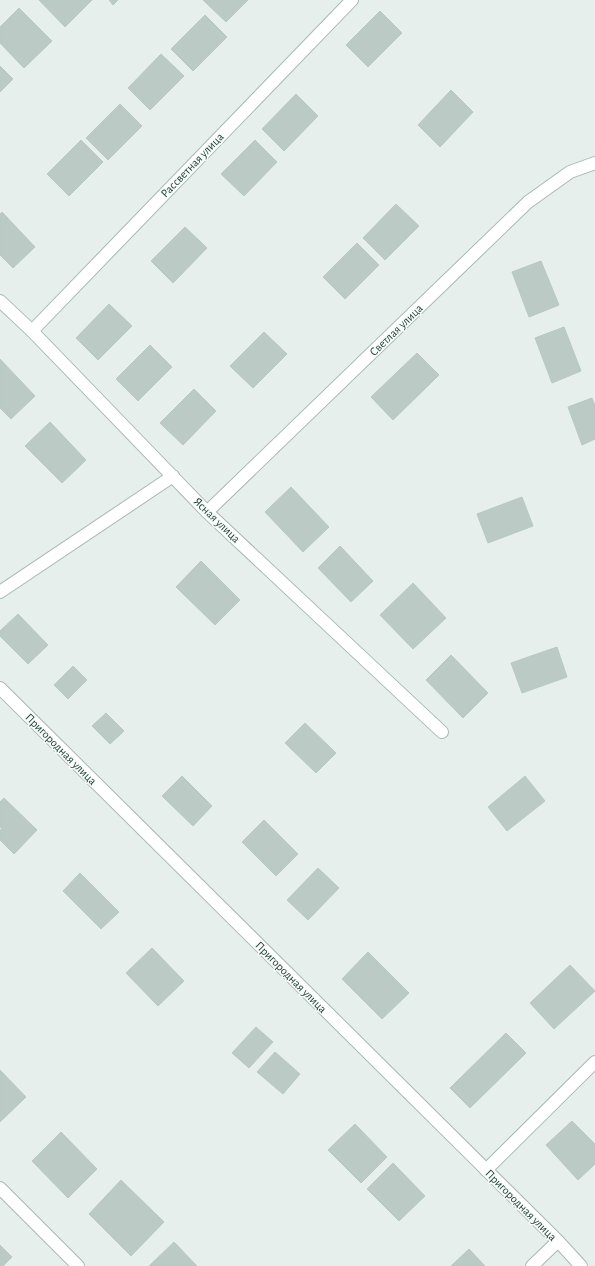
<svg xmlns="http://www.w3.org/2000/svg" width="595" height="1266" viewBox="0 0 595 1266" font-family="'Alegreya Sans',sans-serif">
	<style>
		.building { fill: #bbcac4; stroke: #b8c9c2 }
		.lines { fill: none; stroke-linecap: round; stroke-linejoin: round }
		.minor-casing { stroke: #a8b8b2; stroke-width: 14 }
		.minor { stroke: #fff; stroke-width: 12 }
		.labels { text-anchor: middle; stroke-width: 3; stroke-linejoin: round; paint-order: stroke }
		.street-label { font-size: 12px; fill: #24423a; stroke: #f7fbf9 }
	</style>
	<rect width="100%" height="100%" fill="#e6efeb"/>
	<g class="building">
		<path d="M39,0H92L65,27Z"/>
		<path d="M109,0H118L113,5Z"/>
		<path d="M203,0H248L226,22Z"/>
		<path d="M19,8L52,41L24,68L0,43V27Z"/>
		<path d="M380,11L402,33L368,67L346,45Z"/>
		<path d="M205,15L227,37L193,71L171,49Z"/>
		<path d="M161,54L184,76L150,110L128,88Z"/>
		<path d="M0,66L13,79L0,92Z"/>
		<path d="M451,90L473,112L440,147L418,125Z"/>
		<path d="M296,94L318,116L284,151L262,129Z"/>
		<path d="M120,104L142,126L108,160L86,138Z"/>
		<path d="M81,140L103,162L69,196L47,174Z"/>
		<path d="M255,140L277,162L244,196L221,174Z"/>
		<path d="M396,204L419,226L385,260L363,238Z"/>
		<path d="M2,212L35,247L13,268L0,255V214Z"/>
		<path d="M185,227L207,248L173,283L151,261Z"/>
		<path d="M357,243L379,265L345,299L323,277Z"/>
		<path d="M541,261L559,305L529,317L512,272Z"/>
		<path d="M109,304L132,326L98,360L76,338Z"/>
		<path d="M564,327L581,371L552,383L535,338Z"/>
		<path d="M264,332L287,354L253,388L230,366Z"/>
		<path d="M150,345L172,367L138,401L116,379Z"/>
		<path d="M417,353L439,375L393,420L371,397Z"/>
		<path d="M0,359L35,396L11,419L0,408Z"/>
		<path d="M194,389L216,411L183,445L160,423Z"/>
		<path d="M592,398L595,406V439L582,445L568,407Z"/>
		<path d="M50,422L86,460L62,483L25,446Z"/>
		<path d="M291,487L329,527L303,552L265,512Z"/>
		<path d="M522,497L533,526L488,543L477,514Z"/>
		<path d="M340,546L373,581L351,602L318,568Z"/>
		<path d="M201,561L240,600L215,625L176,587Z"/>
		<path d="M413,583L446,618L413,649L380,615Z"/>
		<path d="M18,614L48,645L28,664L0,636V631Z"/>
		<path d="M557,647L567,677L522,693L511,663Z"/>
		<path d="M451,655L488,693L463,718L426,680Z"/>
		<path d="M73,666L87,680L68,699L54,685Z"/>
		<path d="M106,713L124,731L110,744L92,726Z"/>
		<path d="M305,723L336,753L316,773L285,743Z"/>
		<path d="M182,776L212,806L193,826L162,796Z"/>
		<path d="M525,776L545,801L507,831L488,807Z"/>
		<path d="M4,798L37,830L14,854L0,840V830L2,829L0,827V802Z"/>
		<path d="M264,820L298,854L276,876L242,842Z"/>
		<path d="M318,868L339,888L308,920L287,900Z"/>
		<path d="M80,873L119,912L101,929L63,891Z"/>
		<path d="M152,948L184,981L158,1006L126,973Z"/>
		<path d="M368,952L409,993L382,1019L342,979Z"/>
		<path d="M570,965L595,991L554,1029L530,1003Z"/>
		<path d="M256,1027L273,1042L249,1068L232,1053Z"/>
		<path d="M506,1033L526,1053L470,1108L450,1088Z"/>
		<path d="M275,1052L300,1074L283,1094L257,1072Z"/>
		<path d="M0,1070L26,1097L0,1122Z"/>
		<path d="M572,1121L595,1144V1164L578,1180L546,1145Z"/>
		<path d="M355,1124L387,1157L361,1183L328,1150Z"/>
		<path d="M61,1132L97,1169L68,1198L32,1161Z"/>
		<path d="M393,1163L425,1196L399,1221L367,1189Z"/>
		<path d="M121,1180L164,1222L131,1256L89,1214Z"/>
		<path d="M174,1242L197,1266H149Z"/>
		<path d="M0,1245L12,1257L3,1266H0Z"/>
		<path d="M469,1249L485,1266H451Z"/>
	</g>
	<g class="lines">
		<g class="minor-casing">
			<g id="minor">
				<path d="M0,301L32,331L207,512L442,732"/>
				<path d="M32,331L352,0"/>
				<path d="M207,512L528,202L570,172L595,163"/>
				<path d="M0,592L173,476"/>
				<path d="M0,688L558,1241L581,1266"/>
				<path d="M486,1170L595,1062"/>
				<path d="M0,1188L78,1266"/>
				<path d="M532,1266L558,1241"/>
			</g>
		</g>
		<use href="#minor" class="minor"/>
	</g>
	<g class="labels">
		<g class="street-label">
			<text transform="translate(192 165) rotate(-46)" y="4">Рассветная улица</text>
			<text transform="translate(396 330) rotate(-44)" y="4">Светлая улица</text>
			<text transform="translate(217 520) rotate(44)" y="4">Ясная улица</text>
			<text transform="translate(61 749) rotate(45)" y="4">Пригородная улица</text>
			<text transform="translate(291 977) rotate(45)" y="4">Пригородная улица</text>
			<text transform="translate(521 1205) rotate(45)" y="4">Пригородная улица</text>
		</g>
	</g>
</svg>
